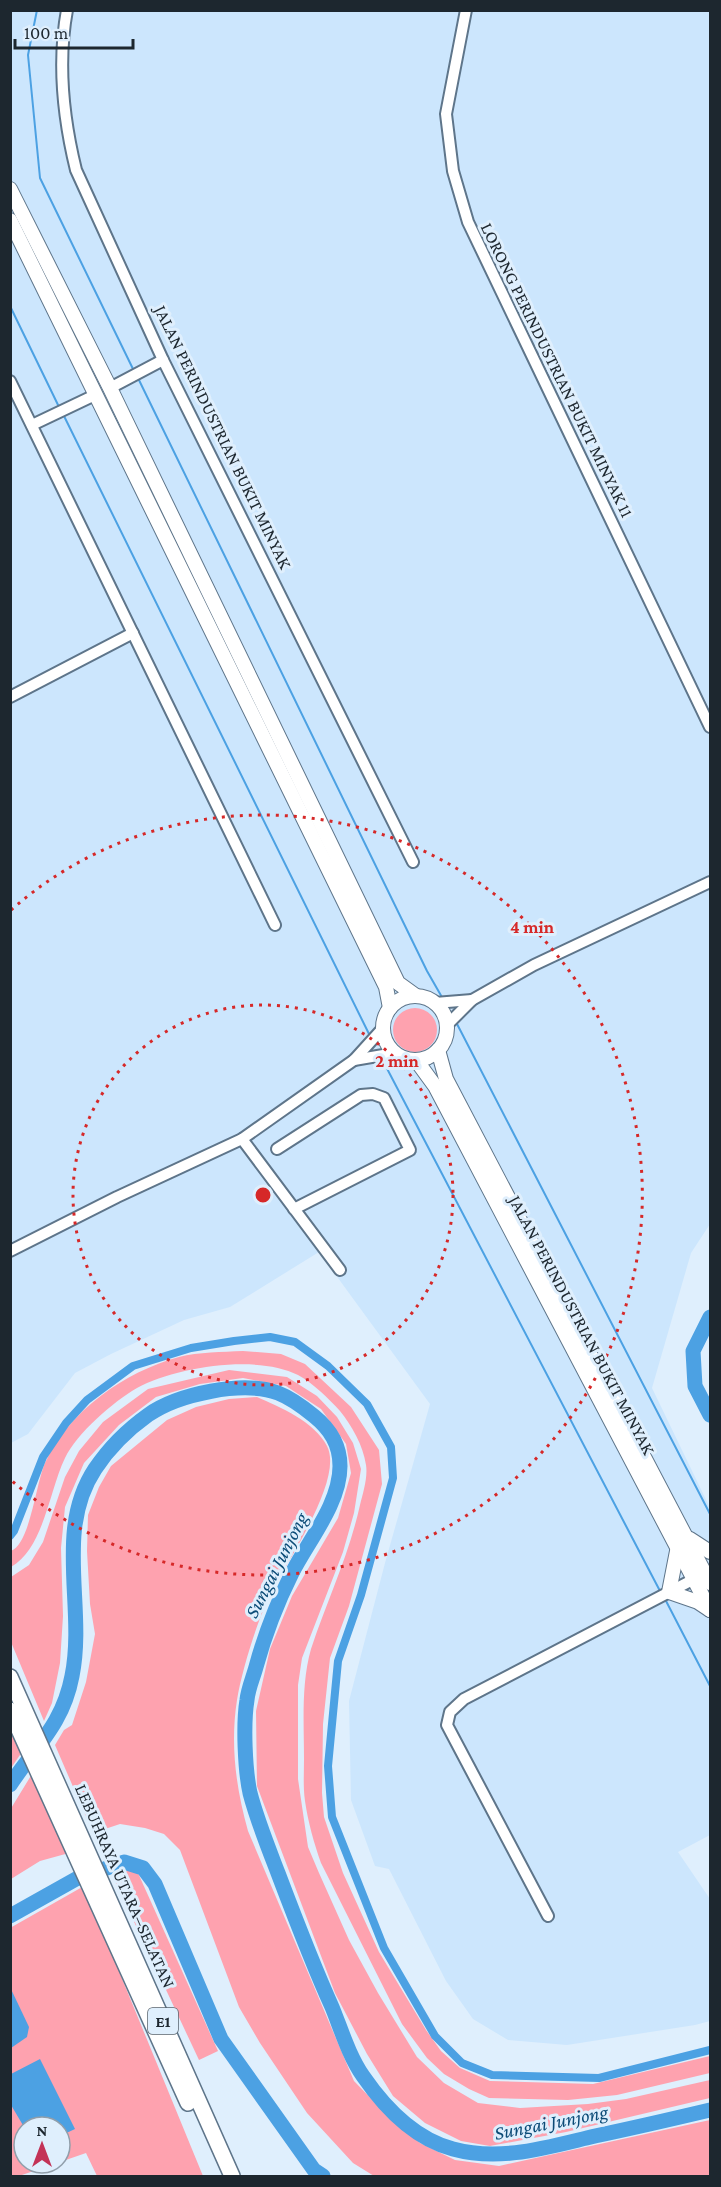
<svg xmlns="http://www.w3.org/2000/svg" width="721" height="2187" viewBox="0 0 721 2187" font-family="'Crimson Pro',serif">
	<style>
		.built { fill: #cce6fd }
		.green { fill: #fea2af }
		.water { fill: #4ca1e3 }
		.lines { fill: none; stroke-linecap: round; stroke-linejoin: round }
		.stream { stroke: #4ca1e3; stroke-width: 2 }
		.canal { stroke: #4ca1e3; stroke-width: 8 }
		.river { stroke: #4ca1e3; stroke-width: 15 }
		.minor-casing { stroke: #5e758a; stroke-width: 14 }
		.major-casing { stroke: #5e758a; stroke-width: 16 }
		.highway-casing { stroke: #5e758a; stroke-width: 18 }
		.minor { stroke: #fff; stroke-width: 10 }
		.major { stroke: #fff; stroke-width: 14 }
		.highway { stroke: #fff; stroke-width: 15 }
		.ring { fill: none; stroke: #d62828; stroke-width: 3; stroke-dasharray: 3 6 }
		.labels { text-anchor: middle; stroke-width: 6; stroke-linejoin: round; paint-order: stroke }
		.shield { fill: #dfeffd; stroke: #57636d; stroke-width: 1.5 }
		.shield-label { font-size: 16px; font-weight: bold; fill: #1d272f }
		.street-label { font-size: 18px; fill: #1d272f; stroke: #dfeffd }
		.water-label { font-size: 20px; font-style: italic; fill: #0b4b77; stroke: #dfeffd }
		.centre { fill: #d62828; stroke: #dfeffd; stroke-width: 3 }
		.ring-label { font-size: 18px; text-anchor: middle; font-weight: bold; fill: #d62828; stroke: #dfeffd; stroke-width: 6; stroke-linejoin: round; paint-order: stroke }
	</style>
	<rect width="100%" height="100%" fill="#dfeffd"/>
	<path class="built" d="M11,11H710V1224L691,1253L652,1388L710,1508V1835L678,1852L710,1899V2021L695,2025L567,2045L508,2040L473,2019L446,1981L389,1869L375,1866L351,1800L349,1701L385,1563L430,1404L319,1252L230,1307L184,1320L111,1354L75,1373L28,1434L11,1443Z"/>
	<g class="green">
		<circle cx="415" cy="1030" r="22"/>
		<path d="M243,1351L281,1354L305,1364L351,1407L379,1450L382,1484L349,1606L330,1658L323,1724L322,1793L324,1817L343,1873L379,1952L426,2030L441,2051L460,2068L490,2081L593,2084L710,2056V2073L617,2095L568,2100L489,2098L469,2089L444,2074L427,2058L402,2024L321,1863C314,1843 308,1822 305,1801C303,1787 304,1773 304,1759C304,1724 301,1684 311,1649C327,1601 349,1555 360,1505C363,1493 368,1477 366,1465C363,1445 352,1426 340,1411C328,1398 314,1384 298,1375C257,1354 176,1367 137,1388C113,1402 77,1433 65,1458C49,1491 44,1548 11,1567V1551C30,1544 36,1483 45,1463C69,1411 124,1372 179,1357C199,1352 222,1352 243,1351Z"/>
		<path d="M229,1370L287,1377L317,1396L337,1417L353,1443L361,1469L354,1513L343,1552L302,1658L298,1685V1779L308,1847L319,1873L349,1940L378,1993L417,2057L444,2083L478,2103L520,2108L588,2104L626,2099L710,2080V2098L566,2132L490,2146L461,2141L425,2123L393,2096L367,2054L335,1993L257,1786L256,1711L270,1649L292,1596L338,1518L351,1473L346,1444L321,1409L286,1386L243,1378L200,1384L156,1397L119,1425L84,1463L65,1507L61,1548L63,1616L60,1663L52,1703L44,1721L11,1642V1577L29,1565L43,1542L65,1477L79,1451L103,1422L148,1389Z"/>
		<path d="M257,1397C280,1407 315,1422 327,1446C345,1481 281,1569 266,1604C255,1628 241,1674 237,1700C230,1745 236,1788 248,1831L354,2081L386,2114L420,2143L455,2160L499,2166L710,2120V2176H374L353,2163L307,2113L260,2043L239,2007L180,1850L164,1834L145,1828L120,1824L93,1833L55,1745L64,1730L72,1725L86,1682L95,1634L90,1604L87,1551L88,1515L99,1487L111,1466L167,1420L196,1407L229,1399Z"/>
		<path d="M10,1725L22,1752L11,1768H10Z"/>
		<path d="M32,1774L69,1853L40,1861L11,1879L10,1810Z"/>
		<path d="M130,1869L138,1873L218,2051L199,2060L113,1877Z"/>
		<path d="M84,1886L203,2176H97L86,2153L60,2162V2127H24V2163H57L19,2176H11L10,1928Z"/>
	</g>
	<g class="water">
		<path d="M10,1987L29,2027L27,2037L11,2048Z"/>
		<path d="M40,2059L75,2129L60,2136V2127H24L11,2105V2074Z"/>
	</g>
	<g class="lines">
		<g class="stream">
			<path d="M37,10L28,55L40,178L134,371"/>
			<path d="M10,306L60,409"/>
			<path d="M137,376L427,971L443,999"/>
			<path d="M63,414L371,1038"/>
			<path d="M456,1022L710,1514"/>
			<path d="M382,1059L660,1591"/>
			<path d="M665,1599L710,1686"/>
		</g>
		<path class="canal" d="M10,1536L14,1531L43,1457L66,1423L87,1400L133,1366L191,1348L234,1341L270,1337L295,1342L328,1366L367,1404L391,1447L393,1478L361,1595L338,1661L328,1766L332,1817L384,1948L435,2036L462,2063L492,2075L599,2078L710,2050"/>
		<g class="river">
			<path d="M710,1317L693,1351L695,1386L710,1415"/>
			<path d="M10,1785C36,1746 63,1724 72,1676C86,1607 54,1531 95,1469C109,1448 127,1430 148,1415C178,1394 243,1380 278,1393C291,1398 303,1407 314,1416C330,1429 340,1444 340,1466C340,1504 308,1541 292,1573C277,1603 265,1634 256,1667C253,1678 248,1689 247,1700C243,1724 245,1770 250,1793C257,1820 268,1847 278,1873C295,1918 312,1963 332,2007C341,2029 349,2056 363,2076C385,2108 415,2139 453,2149C501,2162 548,2147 595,2136C633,2128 672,2119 710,2110"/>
			<path d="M10,1916L76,1879L124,1862L143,1868L155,1884L221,2039L314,2170L323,2176"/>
		</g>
		<g class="minor-casing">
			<g id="minor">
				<path d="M67,10C57,64 63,117 76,170L163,360L413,862"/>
				<path d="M466,10L446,114L453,171L468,222L710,727"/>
				<path d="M10,381L275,925"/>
				<path d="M110,388L163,360"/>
				<path d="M32,425L95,395"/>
				<path d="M10,697L133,633"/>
				<path d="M435,1003L472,1000"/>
				<path d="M447,1025L472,1000L534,965L710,882"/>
				<path d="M354,1060L395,1053"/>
				<path d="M242,1139L340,1270"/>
				<path d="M277,1149L361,1095L373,1094L384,1098L410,1150L294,1209"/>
				<path d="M10,1251L117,1197L242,1139L354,1060L383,1028"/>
				<path d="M548,1916L447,1725L450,1712L464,1699L700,1576"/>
			</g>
		</g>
		<g class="major-casing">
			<g id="major">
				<path d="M10,189L110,388L398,983L416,996"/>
				<path d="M10,220L386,987L390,1008"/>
				<circle cx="415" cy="1028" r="32"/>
				<path d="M438,1050L446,1079L710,1583"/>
				<path d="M416,1060L435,1086L710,1610"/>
				<path d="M690,1539L710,1552"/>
				<path d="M678,1546L669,1592L698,1602L710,1610"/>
			</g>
		</g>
		<g class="highway-casing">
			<g id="highway">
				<path d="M10,1677L232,2176"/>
				<path d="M10,1710L188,2103"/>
			</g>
		</g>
		<use href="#minor" class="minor"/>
		<use href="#major" class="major"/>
		<use href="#highway" class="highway"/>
	</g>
	<g class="ring">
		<circle cx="263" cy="1195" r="190"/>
		<path d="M11 910A380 380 0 1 1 11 1480"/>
	</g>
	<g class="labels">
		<rect class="shield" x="148" y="2008" width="30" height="26" rx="4.5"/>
		<g class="shield-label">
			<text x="163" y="2027">E1</text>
		</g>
		<g class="street-label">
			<text transform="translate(557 370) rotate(64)" y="6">LORONG PERINDUSTRIAN BUKIT MINYAK 11</text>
			<text transform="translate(223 437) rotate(64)" y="6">JALAN PERINDUSTRIAN BUKIT MINYAK</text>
			<text transform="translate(582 1325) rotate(62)" y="6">JALAN PERINDUSTRIAN BUKIT MINYAK</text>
			<text transform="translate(125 1886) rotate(66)" y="6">LEBUHRAYA UTARA–SELATAN</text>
		</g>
		<g class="water-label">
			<text transform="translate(276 1565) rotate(-63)" y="7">Sungai Junjong</text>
			<text transform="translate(551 2122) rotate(-11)" y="7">Sungai Junjong</text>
		</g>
	</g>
	<circle cx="263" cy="1195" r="9" class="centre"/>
	<g class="ring-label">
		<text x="532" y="933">4 min</text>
		<text x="397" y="1067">2 min</text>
	</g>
	<rect width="721" height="2187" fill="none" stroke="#1d272f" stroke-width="24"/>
	<g transform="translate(42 2145)"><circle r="28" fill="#dfeffd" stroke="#919fab" stroke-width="1.5"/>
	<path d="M0-4.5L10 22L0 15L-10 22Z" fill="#c33357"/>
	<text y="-9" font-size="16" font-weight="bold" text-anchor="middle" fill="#1d272f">N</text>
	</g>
	<path d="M15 39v9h118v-9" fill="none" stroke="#1d272f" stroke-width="3"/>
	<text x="24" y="39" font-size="18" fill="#1d272f" stroke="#dfeffd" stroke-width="4.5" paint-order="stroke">100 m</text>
</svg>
